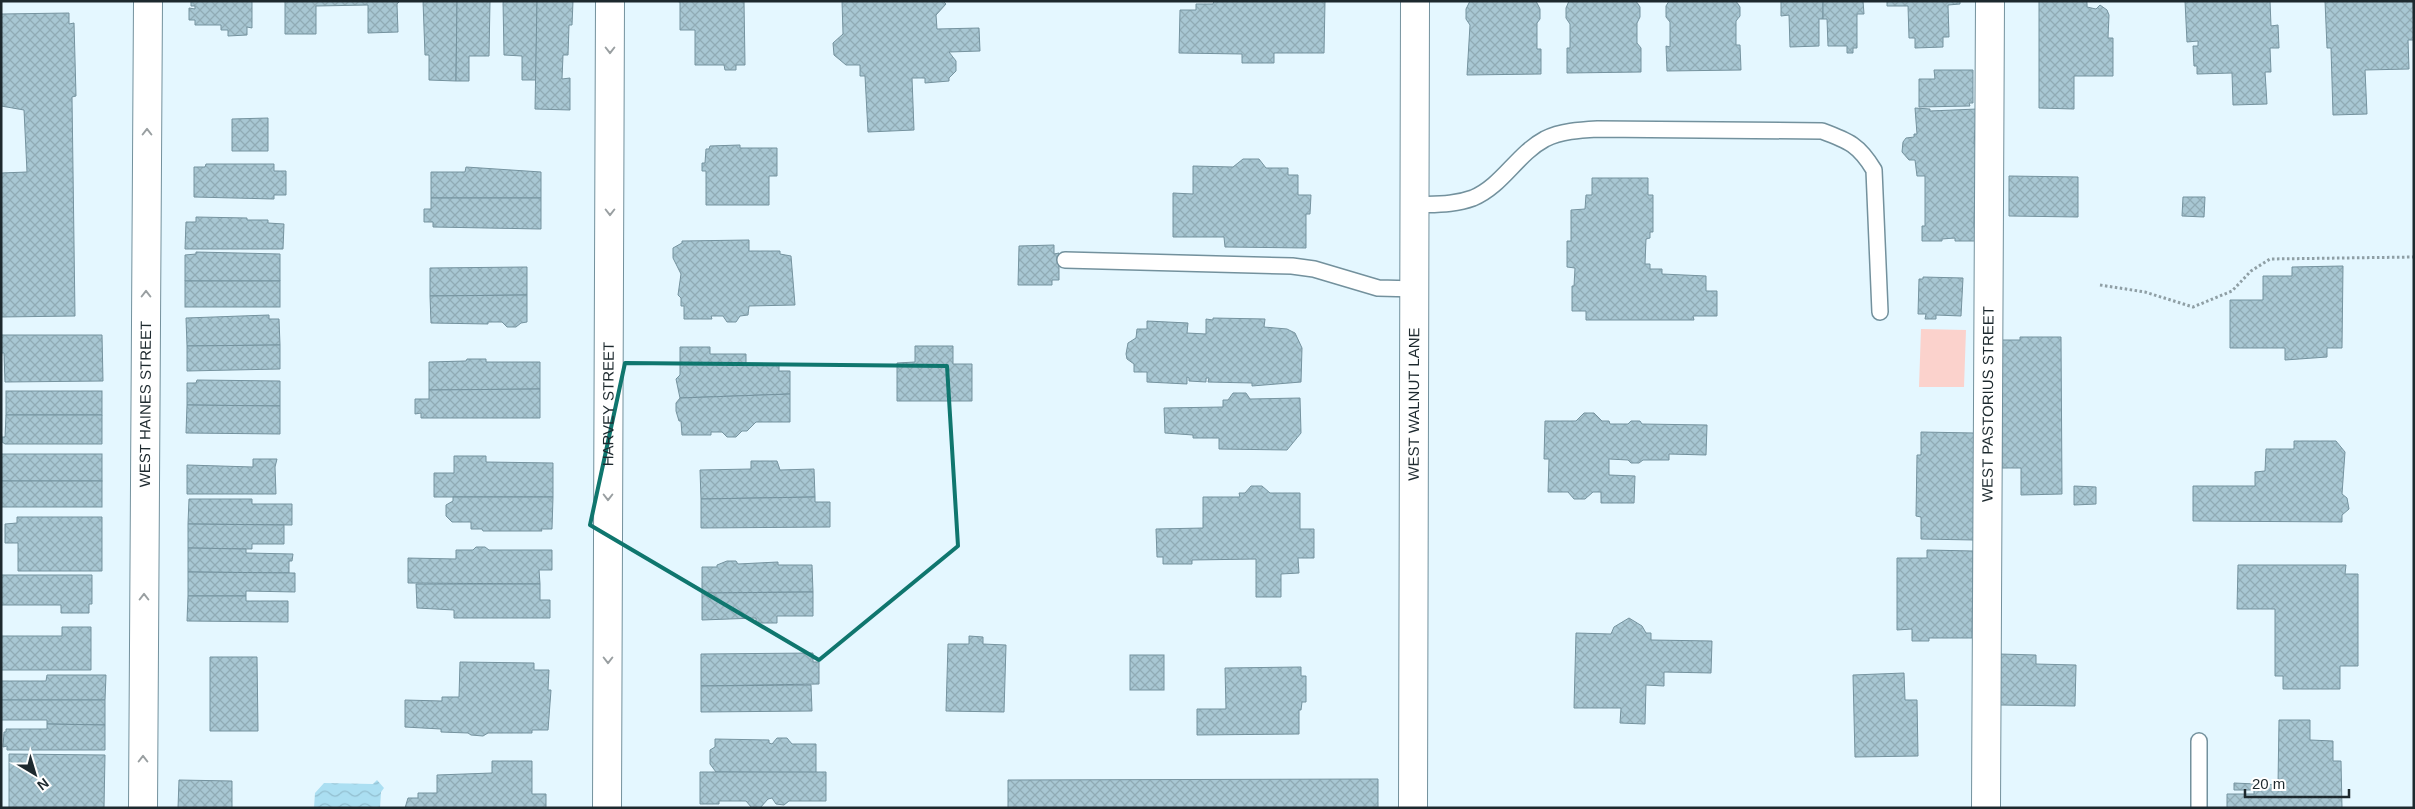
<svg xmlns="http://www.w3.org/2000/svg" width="2415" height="809" viewBox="0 0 2415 809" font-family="Helvetica,sans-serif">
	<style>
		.garden { fill: #fbd2cc }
		.water { fill: url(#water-waves) }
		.building { fill: url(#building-cross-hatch); stroke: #75939f }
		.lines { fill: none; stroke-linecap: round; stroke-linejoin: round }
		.lane-casing { stroke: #73919d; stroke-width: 18 }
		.street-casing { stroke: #73919d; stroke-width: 30 }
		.path { stroke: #8f9fa5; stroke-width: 3; stroke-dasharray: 2.5 2.5; stroke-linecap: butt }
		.lane { stroke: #fff; stroke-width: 15 }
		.street { stroke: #fff; stroke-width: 28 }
		.oneway { stroke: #999fa1 }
		.marked { fill: none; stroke: #0f766e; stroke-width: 4; stroke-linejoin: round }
		.labels { text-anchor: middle; stroke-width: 4; stroke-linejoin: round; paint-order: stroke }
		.street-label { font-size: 15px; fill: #1d292e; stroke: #fff }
	</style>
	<defs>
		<pattern id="water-waves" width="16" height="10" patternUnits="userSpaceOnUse" patternTransform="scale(1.25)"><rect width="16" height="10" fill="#abdff2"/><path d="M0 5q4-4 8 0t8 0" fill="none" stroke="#93bfd0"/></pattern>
		<pattern id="building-cross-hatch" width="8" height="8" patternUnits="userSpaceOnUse" patternTransform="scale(1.25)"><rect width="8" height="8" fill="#a8c7d3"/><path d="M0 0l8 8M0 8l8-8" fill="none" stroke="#90abb5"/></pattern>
	</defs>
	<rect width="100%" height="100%" fill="#e4f7ff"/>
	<path class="garden" d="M1921,329L1966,330L1964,387H1919Z"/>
	<path class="water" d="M377,780L384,788L381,792L380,808H314L315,793L324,783L373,784Z"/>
	<g class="building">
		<path d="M191,1H252V28L247,27V35L228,36V30H221V25H195V20H189V8L195,9V6H191Z"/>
		<path d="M285,1H400L397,4L398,32L368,33V5L316,6V34H285Z"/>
		<path d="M423,1H457L456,81L429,80V55H425Z"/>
		<path d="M457,1H490L489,56H469V81H456Z"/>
		<path d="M503,1H537L536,80H522V56L504,55Z"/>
		<path d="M537,1H573L572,25H569L568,55H563L562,79L570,78V110L535,109Z"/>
		<path d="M676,1H744L745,65H736V70H725L724,65H695V30H680V2Z"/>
		<path d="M842,1H943L946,4L936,15L937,29L979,28L980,51L949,52L956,61V71L949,78V81L925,83V78H912L914,130L868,132L865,76H860V65H846L834,55L833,43L843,34Z"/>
		<path d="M1214,1H1325L1324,53H1274V63H1242V54L1179,53L1180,10H1196V4H1213Z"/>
		<path d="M1470,1H1536L1540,9V19L1537,23V49H1541V74L1467,75L1470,25L1466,19V9Z"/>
		<path d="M1569,1H1636L1640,7V17L1637,23V43L1641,48V72L1567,73V48H1570V24L1566,18V8Z"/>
		<path d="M1669,1H1736L1740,7V16L1736,21V45H1740L1741,70L1667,71L1666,46L1670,47V22L1666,17V6Z"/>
		<path d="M1781,1H1823V19H1819V46L1790,47L1789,15L1781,16Z"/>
		<path d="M1823,1H1863L1864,14H1857V48H1853V53H1847V46H1828L1827,19H1823Z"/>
		<path d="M1887,1H1960V4L1948,5L1949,37H1943V47L1915,48V38H1909L1908,6H1887Z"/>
		<path d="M2039,1H2087V7L2096,9L2100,5L2107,10L2109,15L2108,38H2113V76H2074V109L2039,108Z"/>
		<path d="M2185,1H2270L2271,26L2278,25L2279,48H2270L2271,72H2265L2267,104L2233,105L2232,73L2197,74V66H2194L2193,46H2198V41L2187,42Z"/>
		<path d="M2325,1H2413L2414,40H2408L2409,69L2365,70L2367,114L2333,115L2331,48H2327Z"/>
		<path d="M69,13V24L74,23L76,96L72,97L75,316L1,317V173L27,172L24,110L1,106V14Z"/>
		<path d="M1934,70H1973V103H1969L1970,106L1919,107V79H1935Z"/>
		<path d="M1915,108L1930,109V111L1977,109V130H1975L1974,144H1976L1974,225L1976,241H1955V238L1942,239V241H1922V226H1925V176H1917L1915,160H1909L1902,152L1903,142L1906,138L1914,137V134H1917Z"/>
		<path d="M268,118V151H232V119Z"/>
		<path d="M740,145V148H777V176H769V205H706V171H702V163H705L706,149H709L710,146Z"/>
		<path d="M1243,159H1259L1266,168H1288V175H1298V195H1311L1310,214H1306V248L1225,247L1224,237H1173V193L1193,194V166L1233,167Z"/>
		<path d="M206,164H274V171H286V195H274V199L194,197V167H205Z"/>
		<path d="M466,167L541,172V198H431V172H465Z"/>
		<path d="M2009,176L2078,177V217L2009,216Z"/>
		<path d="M1592,178H1648V195H1653V232H1650V238L1646,239L1645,264H1650V269H1662V274L1706,276V291H1717V316H1693L1694,320H1586V311H1572V286H1574L1575,268L1567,267V241H1571V210L1585,209L1586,195H1592Z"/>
		<path d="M2183,197H2205L2204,217L2182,216Z"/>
		<path d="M431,198H541V229L433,227V222H424V209H431Z"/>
		<path d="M196,217L247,218V220H268V223L284,224L283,249H185L186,222H196Z"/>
		<path d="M749,240V251H780V254L791,256L795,305L749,306L748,315L740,316L736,322H727L723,316H711L712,319H684V306H681V298L678,295L681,274L673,258V248L682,243V241Z"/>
		<path d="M1054,245V254L1059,253V280H1052V285H1018L1019,246Z"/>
		<path d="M196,252L280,254V281H185V255L196,254Z"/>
		<path d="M2343,266L2342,348H2327V357L2285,360V348H2230V300H2263V276H2292V267Z"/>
		<path d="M527,267V295L430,296V268Z"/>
		<path d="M1923,277L1963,278L1961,316L1936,315V319H1925L1926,314H1918L1919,279H1923Z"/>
		<rect x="185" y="281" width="95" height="26"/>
		<path d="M527,295V322L521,323L516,327H507L502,322H488V324L431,323L430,296Z"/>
		<path d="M269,315V319H279L280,345L187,346L186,318Z"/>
		<path d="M1213,318L1265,319L1264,327L1287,329L1295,333L1302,348L1301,382L1252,386V383L1208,382L1209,378H1206V382L1189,381V378L1187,377V384L1147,382V372H1134V364L1127,359L1126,354L1128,343L1136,338L1137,329H1147V321L1188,323L1187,333L1206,334V319L1213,320Z"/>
		<path d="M1,335H102L103,381L5,382L4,353H1Z"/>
		<path d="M2020,337H2061L2062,494L2021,495V468H2002L2001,340H2020Z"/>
		<path d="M280,345V369L187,371V346Z"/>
		<path d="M915,346H953V364H972V401H897V363L915,362Z"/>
		<path d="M680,347H710V354H746V365H779V371H790V394L680,398L676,379L680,375Z"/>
		<path d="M467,359H486V362H540V389L429,390V362L466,361Z"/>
		<path d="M197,380L280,381V406L187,405V383H196Z"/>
		<path d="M540,389V418H421V413L415,414V399H429V390Z"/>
		<rect x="6" y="391" width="96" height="24"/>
		<path d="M1233,393H1246L1250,399L1300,398L1301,433L1287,450L1219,449V438H1193V435L1165,433L1164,408L1223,407V400H1228Z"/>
		<path d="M790,394V422H756L747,431H742L736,437H727L722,432H711V435H682L681,421H679L676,411V403L680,398Z"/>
		<path d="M187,405L280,406V434L186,433Z"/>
		<path d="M1584,413H1594L1602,421H1609L1610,424H1628L1631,421H1640L1642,424L1707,425L1706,455L1669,454V460H1643L1639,463H1631L1628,460L1609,459V475L1635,476L1634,503H1601V492H1593L1585,499H1574L1568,492H1548L1549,459H1544L1545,421H1576Z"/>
		<path d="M6,415H102V444H5L2,442V437H5Z"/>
		<path d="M1921,432L1974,433V540L1921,539V517L1916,516L1917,455H1921Z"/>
		<path d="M2294,441H2336L2345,452L2342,494L2347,498L2349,509L2342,515V522L2193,521V486H2255V472L2265,471L2266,449H2294Z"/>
		<rect x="1" y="454" width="101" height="27"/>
		<path d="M454,456H486V462L553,463V497H434V473H454Z"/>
		<path d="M253,459H277L275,467L276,494H187V465L253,467Z"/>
		<path d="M751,461H777L780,470L814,469L815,497L701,499L700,470L751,469Z"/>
		<rect x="1" y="481" width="101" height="26"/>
		<path d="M1251,486H1262L1270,493H1300V529H1314V558H1298L1299,573L1281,574V597H1256V559L1192,560V564H1163V557H1157L1156,529L1203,528V497H1240L1239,493H1245Z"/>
		<path d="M2074,486L2096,487V504L2074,505Z"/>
		<path d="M453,497H553L552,529H541L542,531H483L482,529H471V522H452L446,516V505L453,501Z"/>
		<path d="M815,497V502H830V527L701,528V499Z"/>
		<path d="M189,499H252V504H292V525L188,524Z"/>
		<path d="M17,517H102V571H18V543H5V524L17,523Z"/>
		<path d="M188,524L284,525V544H252V549L188,548Z"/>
		<path d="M476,547H485L489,550H552V570H539L540,584L408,583V558L456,559V550H473Z"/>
		<path d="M188,548L246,549V553L293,554L292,561H289V573L188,572Z"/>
		<path d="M1927,550L1973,551L1972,638H1929V641H1912V629L1897,630V558H1927Z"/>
		<path d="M727,561H736L738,564L778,562V565H812L813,592L702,593V567H717V565Z"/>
		<path d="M2238,565H2346L2345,574H2358V666H2340V689H2283V676H2275V609H2237Z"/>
		<path d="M188,572L295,573V592L246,591V596H188Z"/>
		<path d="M1,575H92V604H89V613H61V605H1Z"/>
		<path d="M416,584H540V600H550V618H454V610L417,608Z"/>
		<path d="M813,592V616H777V623H756V618L702,620V593Z"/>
		<path d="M188,596H246V601H288V622L187,621Z"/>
		<path d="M1629,618L1642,626L1646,633H1651V640L1712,641L1711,673L1664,672V686L1646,685L1645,724L1620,723L1621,708H1574L1576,633L1611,634L1614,627Z"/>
		<path d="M62,627H91V670H1V636H62Z"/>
		<path d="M969,636L983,637V644L1006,645L1004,712L946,711L948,644H969Z"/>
		<path d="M813,653V662H819V684L701,686V654Z"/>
		<path d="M2000,654L2036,655V664L2076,665L2075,706L2000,705Z"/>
		<rect x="1130" y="655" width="34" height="35"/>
		<path d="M210,657H257L258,731H210Z"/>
		<path d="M460,662L534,663V670H549L548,690H551L548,730H532V733H488L483,736L471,735L468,733L441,732V729L405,727V700L442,701V697H459Z"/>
		<path d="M1301,667V676H1306V702H1302L1301,710H1299V734L1197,735V709H1226L1225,668Z"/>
		<path d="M1904,673L1905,700H1917L1918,756L1855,757L1853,675Z"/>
		<path d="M47,675H106L105,700H1V681H46Z"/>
		<path d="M811,685L812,711L701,712V686Z"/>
		<path d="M1,700H105V725L47,724V720H1Z"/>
		<path d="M2279,720H2310V740L2333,741V761H2341L2342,808H2227V794H2254V790H2234V783L2278,785Z"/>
		<path d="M47,724L105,725V750H7V746L3,747L4,732H6V729H47Z"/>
		<path d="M777,738H787L792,744H816V773L716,772L710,764V750L715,747V739L769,740V743L772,744Z"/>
		<path d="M9,754L105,755L104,808H9Z"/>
		<path d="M492,761H532V794H546V808H405L408,798H418V793H437V775L492,773Z"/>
		<path d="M700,772H826V801H789L784,805L776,804L772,798L768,799L760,808H752L746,801H719V804H700Z"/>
		<path d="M1378,779V808H1008V780Z"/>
		<path d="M179,780L232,781V808H178Z"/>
	</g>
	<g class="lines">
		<g class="lane-casing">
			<g id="lane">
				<path d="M1415,205C1435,204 1454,205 1473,198C1502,186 1517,154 1545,139C1561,131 1580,130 1598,129L1822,131C1849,141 1859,145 1874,170L1880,312"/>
				<path d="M1065,260L1292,266L1314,269L1378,288L1416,289"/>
				<path d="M2199,741V808"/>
			</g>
		</g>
		<g class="street-casing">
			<g id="street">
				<path id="s1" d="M143,808L148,1"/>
				<path id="s2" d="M607,808L610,1"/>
				<path id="s3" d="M1413,808L1415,1"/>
				<path id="s4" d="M1986,808L1990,1"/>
			</g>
		</g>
		<path class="path" d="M2100,285L2145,292L2193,307L2232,291L2251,271L2270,259L2414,257"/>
		<use href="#lane" class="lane"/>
		<use href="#street" class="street"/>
	</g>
	<defs><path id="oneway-chevron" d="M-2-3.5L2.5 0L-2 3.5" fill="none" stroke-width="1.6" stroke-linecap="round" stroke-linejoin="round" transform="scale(1.25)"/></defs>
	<g class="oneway">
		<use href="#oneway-chevron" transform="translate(610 50) rotate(90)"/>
		<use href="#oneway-chevron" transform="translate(147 132) rotate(-90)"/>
		<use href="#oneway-chevron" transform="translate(610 212) rotate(90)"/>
		<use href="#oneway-chevron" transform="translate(146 294) rotate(-90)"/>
		<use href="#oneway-chevron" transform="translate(608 497) rotate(90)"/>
		<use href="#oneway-chevron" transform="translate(144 597) rotate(-90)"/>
		<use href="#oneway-chevron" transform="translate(608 660) rotate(90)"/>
		<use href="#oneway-chevron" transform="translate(143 759) rotate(-90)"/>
	</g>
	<path class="marked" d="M625,363L947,366L958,546L819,660L590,525Z"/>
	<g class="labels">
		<g class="street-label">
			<text dy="5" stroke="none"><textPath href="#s1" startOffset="404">WEST HAINES STREET</textPath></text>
			<text dy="5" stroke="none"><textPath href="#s2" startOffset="404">HARVEY STREET</textPath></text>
			<text dy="5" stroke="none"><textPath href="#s4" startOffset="404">WEST PASTORIUS STREET</textPath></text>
			<text dy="5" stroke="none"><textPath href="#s3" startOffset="404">WEST WALNUT LANE</textPath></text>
		</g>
	</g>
	<rect width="2415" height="809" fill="none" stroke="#1d292e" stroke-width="5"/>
	<g transform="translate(35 774) rotate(142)" stroke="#ffffff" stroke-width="4" paint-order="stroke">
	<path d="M0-4L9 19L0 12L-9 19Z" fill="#1d292e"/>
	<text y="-8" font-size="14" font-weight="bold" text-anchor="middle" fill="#1d292e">N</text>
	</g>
	<path d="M2245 789v8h104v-8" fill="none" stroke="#1d292e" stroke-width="2.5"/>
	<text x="2252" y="789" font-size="15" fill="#1d292e" stroke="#ffffff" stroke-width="4" paint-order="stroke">20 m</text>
</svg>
